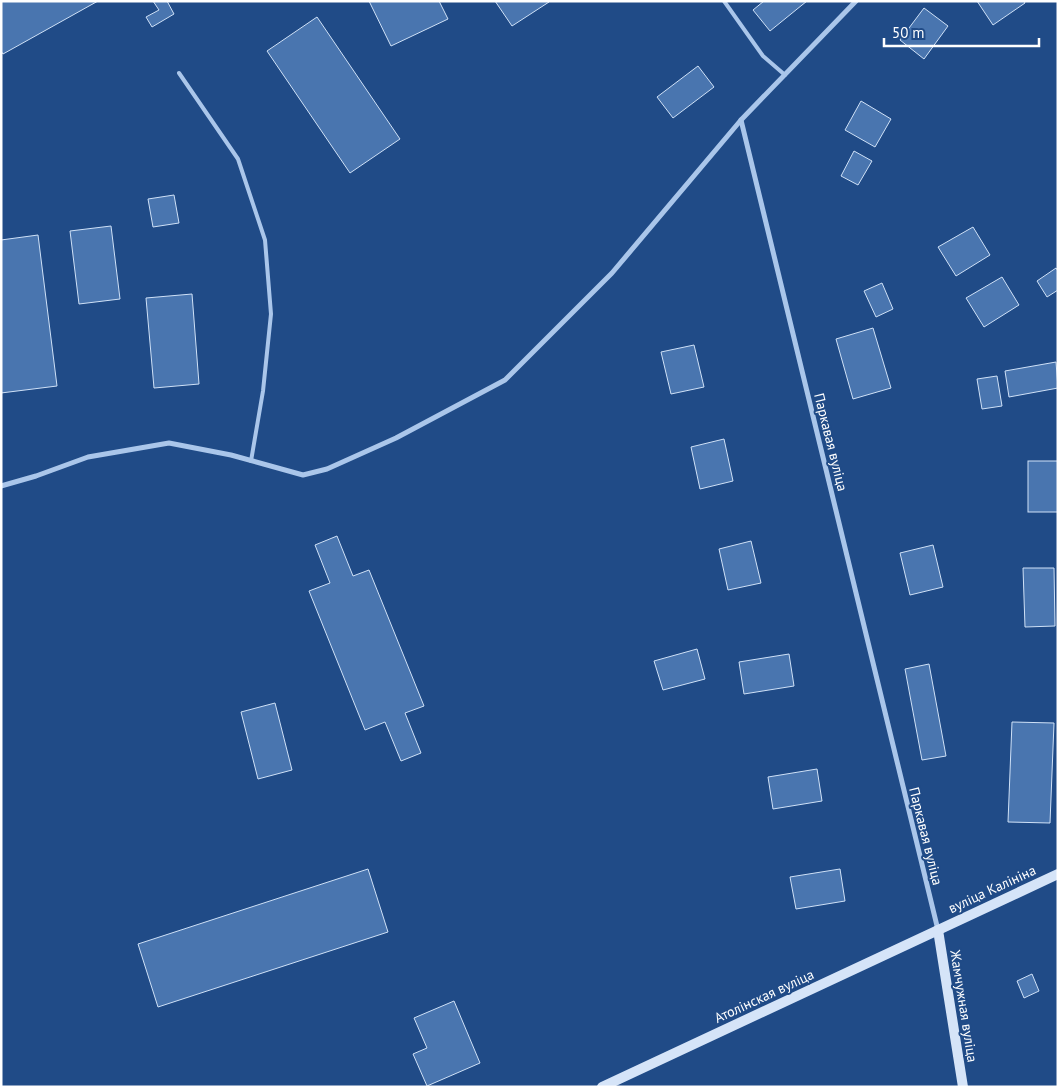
<svg xmlns="http://www.w3.org/2000/svg" width="1059" height="1088" viewBox="0 0 1059 1088" font-family="'PT Sans',sans-serif">
	<style>
		.building { fill: #4975af; stroke: #cfe1f7 }
		.lines { fill: none; stroke-linecap: round; stroke-linejoin: round }
		.lane { stroke: #aac6ea; stroke-width: 4 }
		.street { stroke: #aac6ea; stroke-width: 5 }
		.secondary { stroke: #d5e4f8; stroke-width: 10 }
		.labels { text-anchor: middle; stroke-width: 4; stroke-linejoin: round; paint-order: stroke }
		.street-label { font-size: 14px; fill: #fff; stroke: #204b87 }
	</style>
	<rect width="100%" height="100%" fill="#204b87"/>
	<g class="building">
		<path d="M1,1H98L3,54L1,51Z"/>
		<path d="M153,1H167L174,14L152,27L146,17L159,10Z"/>
		<path d="M369,1H439L448,19L391,46Z"/>
		<path d="M495,1H548L549,2L512,26Z"/>
		<path d="M764,1H807L770,31L753,10Z"/>
		<path d="M977,1H1024L1025,3L993,25Z"/>
		<path d="M924,8L948,26L924,59L900,40Z"/>
		<path d="M317,17L400,139L350,173L267,51Z"/>
		<path d="M698,66L714,87L673,118L657,97Z"/>
		<path d="M861,101L891,119L875,147L845,130Z"/>
		<path d="M854,151L872,161L858,185L841,176Z"/>
		<path d="M174,195L179,223L153,227L148,199Z"/>
		<path d="M111,226L120,299L79,304L70,231Z"/>
		<path d="M973,227L990,255L956,276L938,247Z"/>
		<path d="M38,235L57,386L1,393V240Z"/>
		<path d="M1056,268L1058,271V290L1047,297L1037,281Z"/>
		<path d="M1002,277L1019,305L984,327L966,298Z"/>
		<path d="M882,283L893,309L876,317L864,291Z"/>
		<path d="M192,294L199,384L154,388L146,298Z"/>
		<path d="M873,328L891,388L853,399L836,339Z"/>
		<path d="M694,345L704,387L671,394L661,352Z"/>
		<path d="M1056,362L1058,388L1009,397L1005,371Z"/>
		<path d="M997,376L1002,406L982,409L977,379Z"/>
		<path d="M724,439L733,481L700,489L691,447Z"/>
		<rect x="1028" y="461" width="30" height="51"/>
		<path d="M337,536L353,576L369,570L424,706L405,713L421,753L401,761L385,722L365,730L309,591L330,583L315,545Z"/>
		<path d="M751,541L761,583L728,590L719,549Z"/>
		<path d="M933,545L943,587L910,595L900,553Z"/>
		<path d="M1023,568H1054L1055,626L1025,627Z"/>
		<path d="M697,649L705,679L663,690L654,661Z"/>
		<path d="M789,654L794,686L744,694L739,662Z"/>
		<path d="M929,664L946,756L922,760L905,669Z"/>
		<path d="M275,703L292,770L258,779L241,712Z"/>
		<path d="M1012,722L1054,723L1050,823L1008,822Z"/>
		<path d="M817,769L822,801L773,809L768,777Z"/>
		<path d="M368,869L388,932L158,1007L138,944Z"/>
		<path d="M840,869L845,901L796,909L790,877Z"/>
		<path d="M1032,974L1039,991L1024,998L1017,981Z"/>
		<path d="M454,1001L480,1063L427,1086L413,1054L427,1048L414,1018Z"/>
	</g>
	<g class="lines">
		<g class="lane">
			<path d="M724,1L763,56L785,75"/>
			<path d="M179,73L238,159L265,240L271,314L263,391L251,461"/>
		</g>
		<g class="street">
			<path d="M741,120L938,930"/>
			<path d="M1,486L36,476L88,457L169,443L231,455L303,475L327,469L396,438L505,380L612,273L741,120L856,1"/>
		</g>
		<g class="secondary">
			<path d="M938,930L963,1087"/>
			<path d="M602,1087L1058,874"/>
		</g>
	</g>
	<g class="labels">
		<g class="street-label">
			<text transform="translate(831 442) rotate(76)" y="5">Паркавая вуліца</text>
			<text transform="translate(926 836) rotate(76)" y="5">Паркавая вуліца</text>
			<text transform="translate(992 889) rotate(-25)" y="5">вуліца Калініна</text>
			<text transform="translate(764 996) rotate(-25)" y="5">Атолінская вуліца</text>
			<text transform="translate(964 1006) rotate(81)" y="5">Жамчужная вуліца</text>
		</g>
	</g>
	<rect width="1059" height="1088" fill="none" stroke="#ffffff" stroke-width="5"/>
	<path d="M884 38v8h155v-8" fill="none" stroke="#ffffff" stroke-width="2.5"/>
	<text x="892" y="38" font-size="15" fill="#ffffff" stroke="#204b87" stroke-width="4" paint-order="stroke">50 m</text>
</svg>
